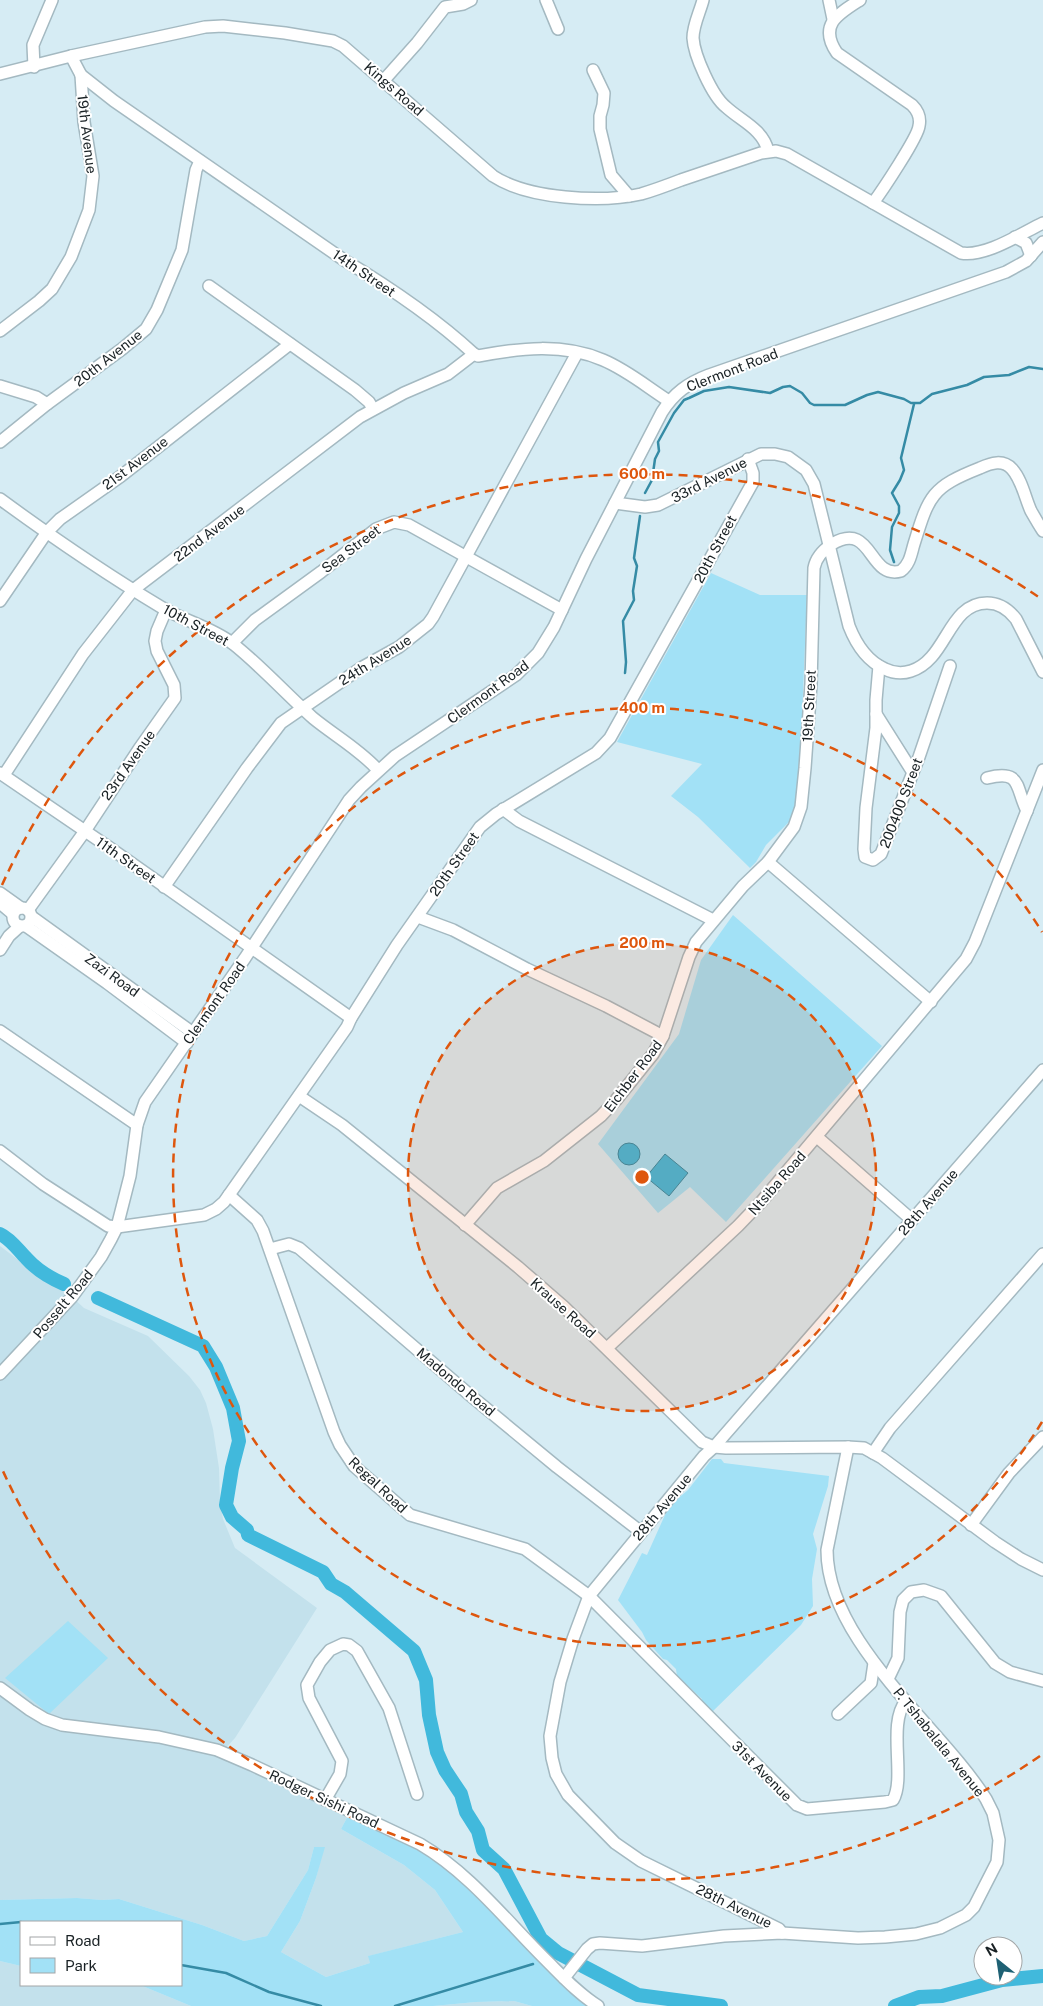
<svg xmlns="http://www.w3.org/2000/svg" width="1043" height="2006" viewBox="0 0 1043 2006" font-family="'Public Sans',sans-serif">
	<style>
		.built { fill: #c3e1ec }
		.green { fill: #a2e1f6 }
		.water { fill: #41b9dc; stroke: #358ba5 }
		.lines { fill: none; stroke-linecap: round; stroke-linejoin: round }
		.stream { stroke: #358ba5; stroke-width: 2.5 }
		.river { stroke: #41b9dc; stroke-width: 14 }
		.minor-casing { stroke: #a4b9c1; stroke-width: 14 }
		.minor { stroke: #fff; stroke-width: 11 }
		.ring { fill: none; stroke: #de560d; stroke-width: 2.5; stroke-dasharray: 9 6 }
		.labels { text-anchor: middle; stroke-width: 4; stroke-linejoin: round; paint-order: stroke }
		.street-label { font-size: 14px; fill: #192124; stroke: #fff }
		.centre { fill: #de560d; stroke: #fff; stroke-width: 2.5 }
		.ring-label { font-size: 15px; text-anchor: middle; font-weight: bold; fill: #de560d; stroke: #fff; stroke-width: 4; stroke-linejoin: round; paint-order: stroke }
	</style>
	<rect width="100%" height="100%" fill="#d6ecf4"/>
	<g class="built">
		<path d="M0,1246L37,1274L72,1297L84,1308L148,1336L189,1376L200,1390L206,1403L213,1429L219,1468L220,1502L223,1519L235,1548L317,1608L235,1738L222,1752L350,1812L341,1829L404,1865L435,1890L463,1932L369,1956L370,1963L326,1977L281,1952L300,1921L316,1878L324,1847H314L308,1870L267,1936L244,1941L202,1925L119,1899L102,1900L77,1898L0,1900Z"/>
		<path d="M0,1961L21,1966V1985H140L191,2006H0Z"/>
		<path d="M514,2001L532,2006H433L476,2002Z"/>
	</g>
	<g class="green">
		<path d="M711,573L760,595H807L800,765L797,807L794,817L766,845L756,862L750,868L698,817L671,796L702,764L617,742Z"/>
		<path d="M733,915L882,1046L726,1222L690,1187L658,1213L598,1144L679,1034L701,960Z"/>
		<path d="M712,1459H721L724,1463L829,1476L828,1486L813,1534L817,1549L812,1579L813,1606L801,1625L712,1712L701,1701L702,1699L677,1676L676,1669L667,1660L663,1659L646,1640L642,1632L618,1600L642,1553L647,1555L669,1506L688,1490Z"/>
		<path d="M68,1621L108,1658L49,1714L5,1678Z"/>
		<path d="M350,1812L439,1856L597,2006H532L514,2001L476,2002L433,2006H191L140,1985H181V1922H21V1966L0,1961V1900L77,1898L102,1900L119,1899L202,1925L244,1941L267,1936L308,1870L314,1847H325L316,1878L300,1921L281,1952L326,1977L370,1963L368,1956L463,1932L435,1890L404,1865L341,1829Z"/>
	</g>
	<g class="water">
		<circle cx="629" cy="1154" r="11"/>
		<path d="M665,1154L688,1173L669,1196L646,1177Z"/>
	</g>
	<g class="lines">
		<g class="stream">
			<path d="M645,493L652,480L655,459L659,451L658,442L674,413L684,400L689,398L704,391L729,387L770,393L783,387L790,386L802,393L810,403L814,405H845L867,395L878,392L904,399L911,403H920L932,394L967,385L984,377L1009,375L1029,367L1043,369"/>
			<path d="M894,562L890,550L892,527L899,513V506L892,493L900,480L904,470L901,458L914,404"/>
			<path d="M625,673L626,662L623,621L634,600L633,591L637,566L634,558L640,516"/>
			<path d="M0,1924L21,1922"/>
			<path d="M549,1954L558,1953"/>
			<path d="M181,1965L226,1973L269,1992L321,2006"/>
			<path d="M395,2006L533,1964"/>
		</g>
		<g class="river">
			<path d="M0,1234C11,1239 18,1250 27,1259C37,1270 50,1278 64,1284"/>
			<path d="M98,1298L203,1346L216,1367L233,1408L239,1441L232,1468L226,1505L232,1517L247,1530L248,1535L323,1572L331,1584L345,1592L414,1651L426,1680L429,1715L437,1752L445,1770L461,1794L466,1812L478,1831L483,1850L504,1869L541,1939L558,1953L638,1995L721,2006"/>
			<path d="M895,2006L919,1997L942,1996L1002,1980L1043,1976"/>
		</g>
		<g class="minor-casing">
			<g id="minor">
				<path d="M546,0L558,29"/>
				<path d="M703,0C700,12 693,25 693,38C694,55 712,96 726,107C741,121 763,129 768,151"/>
				<path d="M829,0L833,19"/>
				<path d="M860,0C838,14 818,25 837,53L912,105C918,111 921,117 919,126C918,137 882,191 873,203"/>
				<path d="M71,56L81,75L114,101L344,260C389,287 435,318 474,354L478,356C520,348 563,343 603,360C627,370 647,387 669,401"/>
				<path d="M34,67L33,45L52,0"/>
				<path d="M593,70L604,93L603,105L600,116V129L611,175L629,196"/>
				<path d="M0,74L71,56L205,27L223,26L285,33L333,41L343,46L493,176C528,199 601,203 641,194C655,190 668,185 681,180C708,171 734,162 761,153L776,151L787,154L961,253C986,257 1020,234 1043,223"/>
				<path d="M384,80L417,43L445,7L463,4L471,0"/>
				<path d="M1015,237L1026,243L1031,256"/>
				<path d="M209,286L355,390L369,402L373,409"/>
				<path d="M0,331L39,301L52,289L71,257L89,210L93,176L84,122L81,75"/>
				<path d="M0,386L36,397L47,404"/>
				<path d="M0,442L47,404L122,349L146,329L157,310L182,250L196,170L200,161"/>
				<path d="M0,499C52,537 106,574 161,607C184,621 211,627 232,643C260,665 286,694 313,718C335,736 359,749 378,770"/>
				<path d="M615,503L645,507L658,505L761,454H775L788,457L806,470L814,484L849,626C856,644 867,661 885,669C893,673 902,674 911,671C947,660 948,603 987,603C1000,603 1009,610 1016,619L1043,672"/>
				<path d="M0,601L47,532L60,519L121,476L290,344"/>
				<path d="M232,643L255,620L321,572L376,529L394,522L409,525L562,610"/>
				<path d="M879,666L876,700V728L866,808L864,849L865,857L873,860L881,854L919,757L950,666"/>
				<path d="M876,714L912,771"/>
				<path d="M0,773L110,848L351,1018"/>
				<path d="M4,775L83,654L133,590L360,417L404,393L448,374L474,354"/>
				<path d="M987,778C1022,769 1015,787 1027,811"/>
				<path d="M503,809L519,821L713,920"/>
				<path d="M768,862L931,1002"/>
				<path d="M164,887L247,768L281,723L361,668L399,647L428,624L433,617L577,353"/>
				<path d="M0,893L21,908"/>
				<path d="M0,903L13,914"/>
				<circle cx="22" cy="917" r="9"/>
				<path d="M28,910L85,831L139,749L175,698L174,685L157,651L155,641L157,631L166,610"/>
				<path d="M32,917L193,1033"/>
				<path d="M418,917L453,930L527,969L606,1006L663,1036"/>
				<path d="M26,926L107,983L187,1043"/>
				<path d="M0,950L9,936L20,926"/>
				<path d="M0,1031L137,1125"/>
				<path d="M299,1096L342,1125L518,1267L564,1307L702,1442L714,1447L726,1448L848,1447L864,1448L882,1458L995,1542L1021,1559L1043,1570"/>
				<path d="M817,1137L912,1220"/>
				<path d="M0,1151L43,1184L108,1226L117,1227L204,1215L216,1209L224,1202L347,1027L351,1018L397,945L480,827L496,814L596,753L610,738L753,482V473L748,459"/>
				<path d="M229,1195L257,1220L263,1231L334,1432L340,1445L354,1466L410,1515L525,1549L589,1596L797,1805L807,1809L885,1802L893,1800C906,1778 887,1723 906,1701"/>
				<path d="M465,1225L497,1188L544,1161L601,1116L616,1100L653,1054L663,1036L689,957L696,942L743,886L768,862L794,827L801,807L805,768L811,684L814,568C816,557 823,550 832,544C873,520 868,580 901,571C910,564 911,554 914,544C929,495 932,487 980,468C991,463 1003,459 1012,469C1022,480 1025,498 1031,511C1035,518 1039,525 1043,531"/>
				<path d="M270,1249L289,1244L299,1248L471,1396L557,1467L641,1532"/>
				<path d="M607,1348L738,1226L761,1202L966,959L975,942L1043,770"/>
				<path d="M0,1374L72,1297L101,1257L111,1239L117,1227L130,1176L137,1125L145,1102L245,958L349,800L361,787L395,756L516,675L538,653L554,627L586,559L662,412C674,393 688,383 709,375L1006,272L1026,261L1043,242"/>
				<path d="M873,1453L890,1428L1043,1254"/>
				<path d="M971,1525L1009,1473L1043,1437"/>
				<path d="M888,1679L898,1658L900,1612L903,1600L911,1592L924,1590L941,1596L995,1663L1010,1672L1043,1681"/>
				<path d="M0,1688L30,1710L45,1719L62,1725L159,1737L217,1750L252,1765L420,1844C471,1874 508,1923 549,1963C564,1978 580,1995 598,2006"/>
				<path d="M838,1714L871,1683L874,1663"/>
				<path d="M325,1800L340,1774L342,1761L309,1698L307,1685L320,1662L330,1650L343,1644L349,1645L357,1651L389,1708L417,1794"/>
				<path d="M782,1933L779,1929L641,1861L615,1843L568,1795L556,1774L552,1758L550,1736L560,1682L573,1639L589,1596L704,1456L714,1447L1043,1070"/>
				<path d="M564,1978L587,1949L593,1944L600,1943L642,1946L724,1936L782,1933L858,1938L885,1937L916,1934L940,1928L966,1915L974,1907L997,1862L999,1840L993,1813L986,1799C940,1726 827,1642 827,1550L848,1447"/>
			</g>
		</g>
		<use href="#minor" class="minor"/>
	</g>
	<circle cx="642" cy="1177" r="234" fill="#de560d" fill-opacity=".12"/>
	<g class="ring">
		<circle cx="642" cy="1177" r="234"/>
		<path d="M1042 1422A469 469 0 1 1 1042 932"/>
		<path d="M1040 1756A703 703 0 0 1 2 1469M2 885A703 703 0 0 1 1040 598"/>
	</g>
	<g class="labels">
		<g class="street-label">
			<text transform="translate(394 89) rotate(41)" y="5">Kings Road</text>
			<text transform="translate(87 134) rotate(83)" y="5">19th Avenue</text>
			<text transform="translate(364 273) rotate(34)" y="5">14th Street</text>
			<text transform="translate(108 358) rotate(-38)" y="5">20th Avenue</text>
			<text transform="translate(732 370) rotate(-21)" y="5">Clermont Road</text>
			<text transform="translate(135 463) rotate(-37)" y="5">21st Avenue</text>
			<text transform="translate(709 480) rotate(-27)" y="5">33rd Avenue</text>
			<text transform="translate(209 533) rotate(-37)" y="5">22nd Avenue</text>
			<text transform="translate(351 549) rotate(-37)" y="5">Sea Street</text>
			<text transform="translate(715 549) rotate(-62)" y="5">20th Street</text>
			<text transform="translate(196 625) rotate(28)" y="5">10th Street</text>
			<text transform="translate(375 660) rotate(-32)" y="5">24th Avenue</text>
			<text transform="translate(488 692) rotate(-36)" y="5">Clermont Road</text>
			<text transform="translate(809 706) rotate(-87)" y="5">19th Street</text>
			<text transform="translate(128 765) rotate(-55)" y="5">23rd Avenue</text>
			<text transform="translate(901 803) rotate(-69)" y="5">200400 Street</text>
			<text transform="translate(126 860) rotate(35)" y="5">11th Street</text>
			<text transform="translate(454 864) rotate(-55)" y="5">20th Street</text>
			<text transform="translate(112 975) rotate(36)" y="5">Zazi Road</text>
			<text transform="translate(214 1003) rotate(-55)" y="5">Clermont Road</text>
			<text transform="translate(633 1076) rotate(-53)" y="5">Eichber Road</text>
			<text transform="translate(777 1183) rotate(-49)" y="5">Ntsiba Road</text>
			<text transform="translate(928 1202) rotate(-49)" y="5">28th Avenue</text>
			<text transform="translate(63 1304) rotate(-50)" y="5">Posselt Road</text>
			<text transform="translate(563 1308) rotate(42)" y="5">Krause Road</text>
			<text transform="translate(456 1382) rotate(40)" y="5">Madondo Road</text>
			<text transform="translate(378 1485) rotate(43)" y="5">Regal Road</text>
			<text transform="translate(662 1507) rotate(-50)" y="5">28th Avenue</text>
			<text transform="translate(939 1742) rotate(51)" y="5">P. Tshabalala Avenue</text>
			<text transform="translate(762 1771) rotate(45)" y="5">31st Avenue</text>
			<text transform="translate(324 1799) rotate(25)" y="5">Rodger Sishi Road</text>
			<text transform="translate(734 1906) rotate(26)" y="5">28th Avenue</text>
		</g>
	</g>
	<circle cx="642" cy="1177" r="8" class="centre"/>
	<g class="ring-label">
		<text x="642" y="479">600 m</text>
		<text x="642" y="713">400 m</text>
		<text x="642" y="948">200 m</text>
	</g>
	<rect x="20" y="1921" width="162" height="65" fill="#ffffff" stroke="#a3a6a7"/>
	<rect x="30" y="1937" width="25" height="8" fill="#ffffff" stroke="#a3a6a7"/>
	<text x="65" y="1946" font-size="15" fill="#192124">Road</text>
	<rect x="30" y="1958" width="25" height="15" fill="#a2e1f6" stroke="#a3a6a7"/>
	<text x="65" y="1971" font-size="15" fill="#192124">Park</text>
	<g transform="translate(998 1961) rotate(330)"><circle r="24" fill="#ffffff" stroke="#a3a6a7"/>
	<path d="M0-4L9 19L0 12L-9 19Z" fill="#1e6174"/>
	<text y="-8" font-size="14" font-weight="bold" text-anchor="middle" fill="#192124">N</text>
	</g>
</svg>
